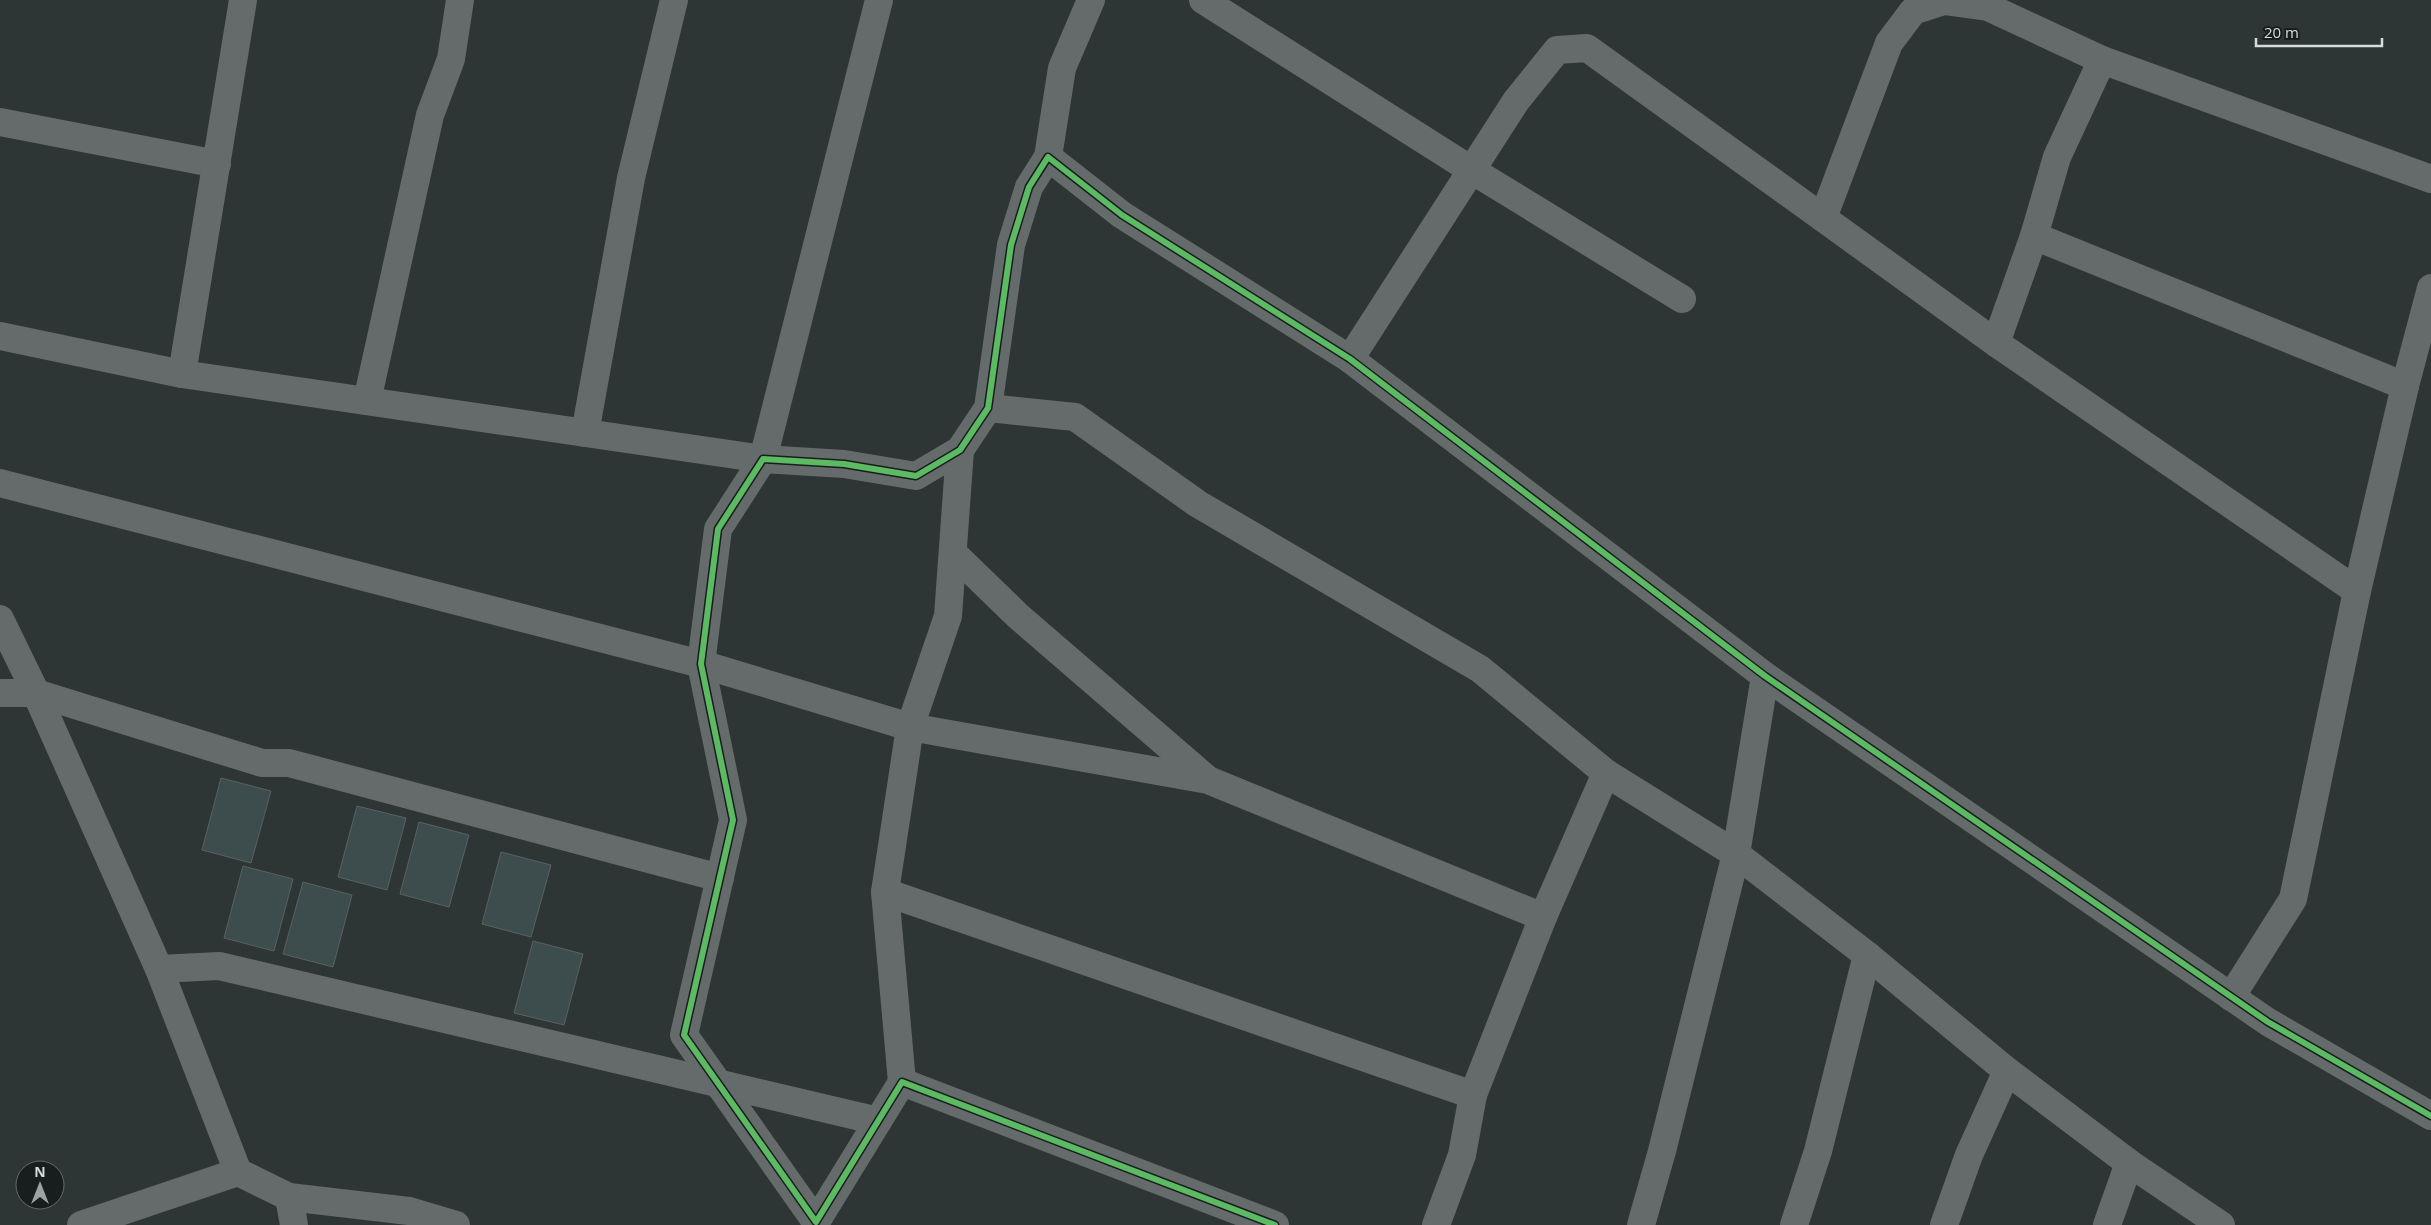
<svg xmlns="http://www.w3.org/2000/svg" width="2431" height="1225" viewBox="0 0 2431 1225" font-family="'Open Sans',sans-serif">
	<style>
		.building { fill: #3d4c4d; stroke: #5b6161 }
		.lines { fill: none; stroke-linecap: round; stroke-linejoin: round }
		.minor { stroke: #656b6b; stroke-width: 28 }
		.cycleway-casing { stroke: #181e1e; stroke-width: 9 }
		.cycleway { stroke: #5cba63; stroke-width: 6 }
	</style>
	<rect width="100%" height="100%" fill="#2e3535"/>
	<g class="building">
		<path d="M221,778L271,791L251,863L202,850Z"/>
		<path d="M357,806L406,818L387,890L338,877Z"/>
		<path d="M419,822L469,835L449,907L400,894Z"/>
		<path d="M501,852L551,865L531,937L482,924Z"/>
		<path d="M243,866L293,879L274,951L224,938Z"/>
		<path d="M303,882L352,895L333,967L283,954Z"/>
		<path d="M533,941L583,954L564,1025L514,1013Z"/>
	</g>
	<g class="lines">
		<g class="minor">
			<path d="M1203,0L1473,171L1682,299"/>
			<path d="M0,122L217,164"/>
			<path d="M1048,157L1062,68L1091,0"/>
			<path d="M1823,218L1996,343"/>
			<path d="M2034,236L1996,343L2357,591"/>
			<path d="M0,336L182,374L763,459L879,0"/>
			<path d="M1350,359L1516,101L1557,50L1587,48L1823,218L1889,43L1913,11L1944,1L1988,7L2102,60"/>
			<path d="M182,374L243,0"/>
			<path d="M2405,386L2034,236L2057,157L2102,60L2431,179"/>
			<path d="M367,401L430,115L451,59L460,0"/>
			<path d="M988,408L1075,417L1198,504L1480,669L1606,773L1736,854L1867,955L2007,1071L2129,1163"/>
			<path d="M585,433L631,178L674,0"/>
			<path d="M0,483L701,664L910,727L1208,780L1543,917"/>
			<path d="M953,553L1018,616L1207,779"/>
			<path d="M0,619L36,693L159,969L238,1172"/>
			<path d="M0,693H36L262,763H289L720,878"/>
			<path d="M885,892L1473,1095L1543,917L1606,773"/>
			<path d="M159,969L219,966L878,1121"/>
			<path d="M2231,997L2293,899L2357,591L2405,386L2431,288"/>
			<path d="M902,1082L885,892L910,727L948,616L960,450"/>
			<path d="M289,1197L294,1225"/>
			<path d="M81,1225L238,1172L289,1197L409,1211L456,1225"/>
			<path d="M1275,1225L902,1082L816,1222L684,1035L733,820L701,664L718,529L763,459L844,464L916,476L960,450L988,408L1011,245L1029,187L1048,157L1122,215L1350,359L1765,676L2268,1022L2431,1116"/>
			<path d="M1436,1225L1462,1155L1473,1095"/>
			<path d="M1641,1225L1662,1151L1736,854L1765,676"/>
			<path d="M1794,1225L1818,1151L1867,955"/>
			<path d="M1944,1225L1969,1155L2007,1071"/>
			<path d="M2107,1225L2129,1163L2221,1225"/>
		</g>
		<g class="cycleway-casing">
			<path id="cycleway" d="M1275,1225L902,1082L816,1222L684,1035L733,820L701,664L718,529L763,459L844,464L916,476L960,450L988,408L1011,245L1029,187L1048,157L1122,215L1350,359L1765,676L2268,1022L2431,1116"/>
		</g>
		<use href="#cycleway" class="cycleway"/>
	</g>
	<g transform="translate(40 1185)"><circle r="24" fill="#181e1e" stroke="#636a6a"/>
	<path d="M0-4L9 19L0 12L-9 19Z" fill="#9aa2a2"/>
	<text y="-8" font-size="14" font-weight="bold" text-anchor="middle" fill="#d4dcdc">N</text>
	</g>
	<path d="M2256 38v8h126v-8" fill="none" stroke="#d4dcdc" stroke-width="2.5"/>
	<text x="2264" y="38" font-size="15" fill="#d4dcdc" stroke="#181e1e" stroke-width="4" paint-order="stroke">20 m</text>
</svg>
